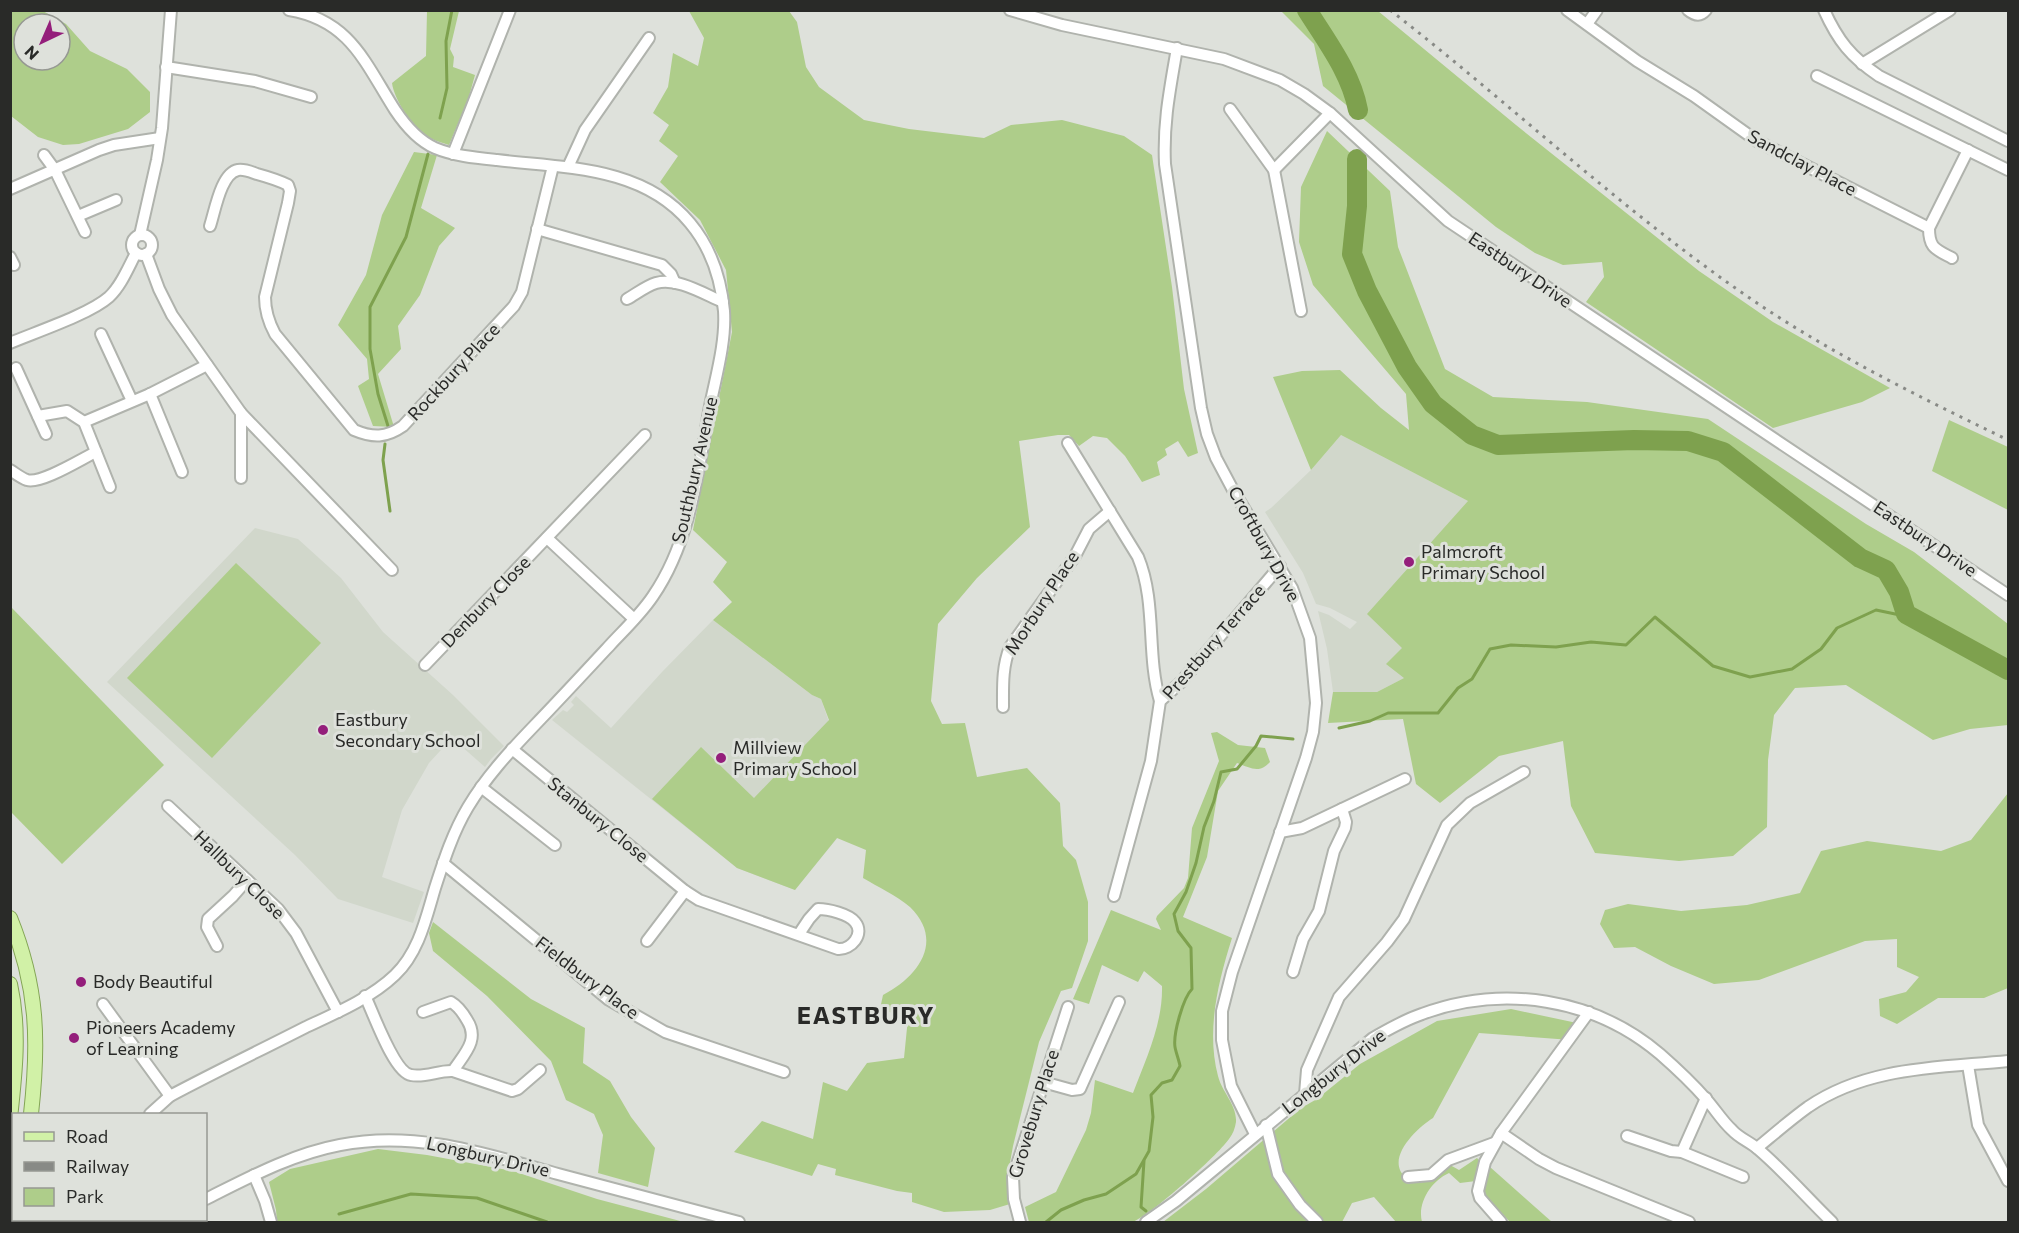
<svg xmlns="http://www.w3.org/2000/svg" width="2019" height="1233" viewBox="0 0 2019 1233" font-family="Commissioner,sans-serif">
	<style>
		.built { fill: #d1d7cb }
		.green { fill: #aecd8a; fill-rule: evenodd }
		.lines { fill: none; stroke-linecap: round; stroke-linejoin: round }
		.stream { stroke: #7ea14e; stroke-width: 3 }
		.river { stroke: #7ea14e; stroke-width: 20 }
		.minor-casing { stroke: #b0b3ad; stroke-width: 14 }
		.major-casing { stroke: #83a555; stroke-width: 16 }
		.minor { stroke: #fff; stroke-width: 10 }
		.major { stroke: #d1f1a7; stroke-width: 14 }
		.rail { stroke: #888a86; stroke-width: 3; stroke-dasharray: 3 6; stroke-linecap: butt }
		.poi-dot { fill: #941e7b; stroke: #dee1db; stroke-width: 2 }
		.labels { text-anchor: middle; stroke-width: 6; stroke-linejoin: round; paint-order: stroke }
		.street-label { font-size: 18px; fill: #292a28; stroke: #dee1db }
		.poi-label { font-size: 18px; fill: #292a28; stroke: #dee1db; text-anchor: start }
		.district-label { font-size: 24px; font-weight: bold; letter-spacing: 1.5px; fill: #292a28; stroke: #dee1db }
	</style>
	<rect width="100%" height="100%" fill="#dee1db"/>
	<g class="built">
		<path d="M1341,435L1468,501L1404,678L1377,692H1333L1327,649L1318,611L1329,615L1350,629L1357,622L1330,608L1316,604L1303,573L1265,512L1271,508L1311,470Z"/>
		<path d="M255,528L298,539L341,578L383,632L453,695L504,746L491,759L485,767L452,738L429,763L402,810L382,877L424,892L413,923L338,899L295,855L107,682Z"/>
		<path d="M713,620L812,695L821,699L837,745L856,815L795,890L737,868L552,720L563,710L567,712L574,705L571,702L576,696L611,728L662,672Z"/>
	</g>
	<g class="green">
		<path d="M11,10L43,11L66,24L90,51L127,69L150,92V112L128,129L79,144L63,145L38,137L11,116ZM24,24H60V60H24Z"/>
		<path d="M427,11H459L450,49L454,57L453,67L475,75L468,100L449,145C441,142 432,140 426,136C412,127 394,99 392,83L426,56Z"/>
		<path d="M689,11H789L797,22L806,67L819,87L864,120L909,129L984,138L1011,125L1062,120L1124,136L1152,155L1172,287L1184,389L1198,453L1188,457L1178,441L1165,449L1167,455L1157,462L1160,475L1142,482L1125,456L1107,438L1093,436L1079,446L1069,435H1058L1019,441L1030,527L977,578L938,624L931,701L942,724L965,723L977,777L1027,768L1060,803L1063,846L1076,860L1088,902V941L1072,988L1061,991L1039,1042L1013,1146L1009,1168L1010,1204L990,1210L944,1212L912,1202V1193L897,1191L835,1175L836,1169L818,1164L812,1176L734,1152L762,1121L813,1139L823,1082L847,1091L867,1063L904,1058L908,1018L880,1009L883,995C918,977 945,941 910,907C896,895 878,887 863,878L866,850L837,838L795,890L737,868L652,799L701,747L754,798L829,720L821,699L812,695L713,620L732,602L713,582L727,562L693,530L732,332L726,270L700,220L660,182L678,156L659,141L669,125L653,113L668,87L673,53L698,66L704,38Z"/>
		<path d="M1281,11H1378L1516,125L1699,271L1773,322L1890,388L1862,402L1773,428L1586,302L1604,277L1602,262L1563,265L1535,253L1496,227L1323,86L1314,44Z"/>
		<path d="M1327,131L1390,191L1398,247L1445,369L1493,397L1587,402L1708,419L1866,524L1914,552L2008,624V725L1970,729L1933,740L1846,685L1795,688L1774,715L1768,760L1767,827L1733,856L1679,861L1595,853L1571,806L1563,741L1499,756L1440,803L1416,784L1403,719L1328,723L1333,692H1377L1404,678L1386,664L1402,648L1367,614L1468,501L1341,435L1311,470L1273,377L1302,371L1340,370L1381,408L1409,430L1406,394L1313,285L1299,242L1301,187Z"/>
		<path d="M414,152L437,155L421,208L455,228L439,246L420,295L398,326L401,349L378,374L394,427L373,426L358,386L369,379L367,359L338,325L366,275L382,215Z"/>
		<path d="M1949,420L2008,447V510L1932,471Z"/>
		<path d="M236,563L321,643L212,758L127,678Z"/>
		<path d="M11,607L164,765L62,864L11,812Z"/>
		<path d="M1217,732L1238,745L1265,748L1270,762C1259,774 1251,768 1237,763L1218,791L1207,857L1183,917L1232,938C1218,982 1206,1031 1218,1076C1222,1092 1237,1105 1236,1122C1235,1128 1233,1134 1229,1139C1216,1157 1153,1213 1133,1222C1126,1225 1114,1222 1106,1222C1080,1222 1055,1223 1029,1222L1025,1207L1056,1192L1086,1130L1091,1113L1095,1080L1133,1093C1146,1059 1163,1023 1162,986L1144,971L1138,982L1102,965L1089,1004L1073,999L1111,910L1161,930L1156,919L1157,916L1184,888L1188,878L1192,828L1219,761L1211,733Z"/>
		<path d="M2008,793V988L1984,998H1938L1897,1024L1880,1016L1879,999L1906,992L1919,977L1897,967V939L1865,941L1759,980L1714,984L1671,966L1635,947L1614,948L1600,924L1605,910L1628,904L1681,911L1747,905L1800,893L1821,851L1867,841L1941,851L1971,840Z"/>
		<path d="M433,922L531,999L585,1028L583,1063L610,1081L631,1117L655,1148L648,1187L598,1173L603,1135L594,1114L566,1100L551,1061L487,996L433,951L429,933Z"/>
		<path d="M1511,1009L1577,1023L1571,1040L1479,1033L1433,1118C1417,1128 1385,1158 1405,1177C1410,1181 1416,1184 1423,1182C1432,1179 1442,1170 1450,1165L1459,1170L1477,1158L1481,1162L1476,1181L1460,1183L1449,1173C1431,1181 1417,1203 1422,1222H1396L1374,1197L1352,1203L1342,1222H1163L1206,1189L1301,1108L1317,1099L1360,1064L1437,1021Z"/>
		<path d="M378,1149L427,1155L513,1171L597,1199L684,1222H277L276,1210L269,1182L290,1169Z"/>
		<path d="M1490,1167L1552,1222H1510L1484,1194L1487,1171Z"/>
	</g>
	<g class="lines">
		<g class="stream">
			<path d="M440,118L447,88L446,41L452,10"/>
			<path d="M388,426L378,394L370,349V307L406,237L428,154"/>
			<path d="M385,444L383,460L390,511"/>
			<path d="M1339,728L1370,721L1388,713H1438L1458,688L1472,679L1490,649L1511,645L1556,647L1591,642L1626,645L1655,617L1713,666L1750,677L1792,669L1821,649L1837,628L1876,610L1900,615L1906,614"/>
			<path d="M1144,1161L1141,1207L1146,1211"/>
			<path d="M339,1214L411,1194L477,1198L547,1222"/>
			<path d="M1046,1222L1061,1210L1084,1200L1106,1194L1136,1174L1149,1151L1153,1117L1151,1095L1162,1083L1172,1080L1180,1066C1179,1060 1176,1053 1175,1047C1173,1034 1183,998 1192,989L1191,948L1178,931L1174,914L1186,892L1196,863L1204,827L1214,801L1221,772L1237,769L1256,746L1261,736L1293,739"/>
		</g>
		<g class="river">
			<path d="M1307,10C1327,42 1351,73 1358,110"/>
			<path d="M1357,159V206L1352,254L1367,291L1407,367L1433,404L1472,435L1498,445L1634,440L1688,441L1723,452L1860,558L1886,570L1899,592L1906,614L2008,670"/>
		</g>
		<g class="minor-casing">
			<g id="minor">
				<path d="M1010,10L1062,25L1224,59L1280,80L1304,94L1330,113L1448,221L2008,595"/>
				<path d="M1567,10L1637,61L1694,96L1757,141L1929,228"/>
				<path d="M1688,10C1694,15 1700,17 1706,10"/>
				<path d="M1824,10C1838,41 1851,57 1879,76L2008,141"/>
				<path d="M1587,24L1597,10"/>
				<path d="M1177,48C1170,89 1163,122 1165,164L1201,408L1207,434L1216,458L1233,490L1292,588L1310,638L1316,703L1313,732L1306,758L1232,972L1222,1011V1040L1231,1086L1255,1134"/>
				<path d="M1862,64L1950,10"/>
				<path d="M166,67L255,81L311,97"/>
				<path d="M1817,76L2008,170"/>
				<path d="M1230,109L1274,170L1301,311"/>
				<path d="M453,154L510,10"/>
				<path d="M44,155L55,170L85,232"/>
				<path d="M568,167L585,130L649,38"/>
				<path d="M1274,170L1330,113"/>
				<path d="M10,189L99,150L114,145L160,138"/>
				<path d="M78,216L116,200"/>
				<path d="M210,226C215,211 221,173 238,170C245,169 251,172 257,174C268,177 278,180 288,185L290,191L288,203L265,297C265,311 268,321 275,334L354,430C373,438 386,438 403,426L514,306L522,292L553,166"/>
				<path d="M537,229L662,265L671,274L675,283"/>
				<circle cx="142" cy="245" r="10"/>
				<path d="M140,235L157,160L162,128L171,10"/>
				<path d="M146,254L159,289L172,315L241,413L392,570"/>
				<path d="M10,257L14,265"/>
				<path d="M1952,258C1935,249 1929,248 1929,228L1968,150"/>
				<path d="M627,299C636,294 646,286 656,283C677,277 704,294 723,302"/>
				<path d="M101,334L132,401"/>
				<path d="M10,343C36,332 90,314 109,297C121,286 128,268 136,253"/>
				<path d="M16,368L46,434"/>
				<path d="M150,394L182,472"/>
				<path d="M241,413V478"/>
				<path d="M38,416L67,411L84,422L110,487"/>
				<path d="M84,422L150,394L207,365"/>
				<path d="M1068,443L1138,557C1157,603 1146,654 1160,701"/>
				<path d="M10,470C15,473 21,478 27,480C42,484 81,459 96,452"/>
				<path d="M547,538L634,619"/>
				<path d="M425,665L645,435"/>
				<path d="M1003,707C1003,686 1002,667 1010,647L1075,556L1089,529L1110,511"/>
				<path d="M512,749L685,891L699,900L838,949C851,950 865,934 855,922C849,914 828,909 818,909L809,919L799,934"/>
				<path d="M481,787L555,845"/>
				<path d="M168,806L278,909L296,933L338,1012"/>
				<path d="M1280,832L1302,828L1405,779"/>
				<path d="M443,863L609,1000L665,1032L784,1072"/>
				<path d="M1114,896L1151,761L1160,701L1181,682L1280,566"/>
				<path d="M647,941L685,891"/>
				<path d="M217,946L207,927L208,919L233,896L247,880"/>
				<path d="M1293,972L1303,939L1319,911L1334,851L1345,828L1346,822L1342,809"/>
				<path d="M365,996C373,1012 394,1073 411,1075C425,1078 439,1070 453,1071L512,1091L518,1089L540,1070"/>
				<path d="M103,1004L170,1096"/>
				<path d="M423,1012L451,1002C458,1006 463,1013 467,1020C480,1040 464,1054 453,1071"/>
				<path d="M1968,1065L1978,1125L2008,1181"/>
				<path d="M1043,1082L1072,1090L1080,1089L1119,1002"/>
				<path d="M1305,1094L1307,1070L1339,997L1387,942L1404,919L1447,825L1470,803L1524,772"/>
				<path d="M150,1114L170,1096C215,1072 261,1050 306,1027C336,1013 371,998 395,975C419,952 426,918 435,888C444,860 453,832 468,807C486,777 510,751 534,726C560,699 585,672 611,644C625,629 641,614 653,596C691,541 698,470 710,406C716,376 726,342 724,311C721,279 711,248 690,223C643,166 565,168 497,160C477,158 454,156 435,148C417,140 405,125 395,110C365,63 350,20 289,10"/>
				<path d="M1266,1125L1278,1174L1300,1205L1317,1222"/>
				<path d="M1501,1133L1539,1159L1556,1168L1689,1222"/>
				<path d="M1627,1136L1671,1151L1682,1152L1743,1177"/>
				<path d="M1757,1148C1774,1134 1790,1120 1808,1107C1868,1066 1939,1068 2008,1061"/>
				<path d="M1682,1152L1706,1098"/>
				<path d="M254,1175L265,1201L271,1222"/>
				<path d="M1408,1177L1431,1175L1448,1160L1494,1143"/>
				<path d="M206,1199C248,1178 292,1154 340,1145C416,1130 486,1154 558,1174C619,1190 679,1206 739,1222"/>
				<path d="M136,1222L150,1220"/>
				<path d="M1020,1222L1014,1199L1013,1177L1068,1007"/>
				<path d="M1146,1222L1176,1201L1373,1038C1389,1029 1404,1020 1422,1014C1503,984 1594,998 1660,1054C1676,1068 1692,1083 1706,1099C1715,1109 1722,1121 1732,1130C1739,1138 1750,1142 1758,1149C1784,1171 1807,1198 1832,1222"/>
				<path d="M1501,1222L1480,1198L1478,1191L1485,1162L1501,1133L1589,1012"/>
			</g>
		</g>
		<g class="major-casing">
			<g id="major">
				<path d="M10,918C38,987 39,1042 31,1114"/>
				<path d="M10,984C20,1029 15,1073 10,1118"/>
				<path d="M21,1222V1220"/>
			</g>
		</g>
		<use href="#minor" class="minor"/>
		<use href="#major" class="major"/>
		<path class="rail" d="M1390,10C1516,108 1632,220 1766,309C1842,359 1926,400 2008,440"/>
	</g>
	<g class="poi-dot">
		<circle cx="1409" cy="562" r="6"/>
		<circle cx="323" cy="730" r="6"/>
		<circle cx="721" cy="758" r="6"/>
		<circle cx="81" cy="982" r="6"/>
		<circle cx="74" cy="1038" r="6"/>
	</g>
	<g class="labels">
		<g class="street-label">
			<text transform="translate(1802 163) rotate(28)" y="6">Sandclay Place</text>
			<text transform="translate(1520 270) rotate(34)" y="6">Eastbury Drive</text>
			<text transform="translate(454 372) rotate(-47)" y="6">Rockbury Place</text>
			<text transform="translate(695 470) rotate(-77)" y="6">Southbury Avenue</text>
			<text transform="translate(1925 539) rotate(34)" y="6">Eastbury Drive</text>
			<text transform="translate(1264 544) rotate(61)" y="6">Croftbury Drive</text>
			<text transform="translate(486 602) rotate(-46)" y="6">Denbury Close</text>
			<text transform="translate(1042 603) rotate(-57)" y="6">Morbury Place</text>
			<text transform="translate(1214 642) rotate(-49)" y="6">Prestbury Terrace</text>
			<text transform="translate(598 820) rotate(39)" y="6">Stanbury Close</text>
			<text transform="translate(239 875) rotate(44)" y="6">Hallbury Close</text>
			<text transform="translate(587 978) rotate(37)" y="6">Fieldbury Place</text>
			<text transform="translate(1334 1072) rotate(-38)" y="6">Longbury Drive</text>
			<text transform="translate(1034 1114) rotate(-73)" y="6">Grovebury Place</text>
			<text transform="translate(488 1157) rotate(13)" y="6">Longbury Drive</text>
		</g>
		<g class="poi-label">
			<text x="1421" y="558">Palmcroft<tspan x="1421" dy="21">Primary School</tspan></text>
			<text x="335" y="726">Eastbury<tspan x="335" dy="21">Secondary School</tspan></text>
			<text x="733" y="754">Millview<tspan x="733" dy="21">Primary School</tspan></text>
			<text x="93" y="988">Body Beautiful</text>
			<text x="86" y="1034">Pioneers Academy<tspan x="86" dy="21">of Learning</tspan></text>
		</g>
		<g class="district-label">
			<text x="866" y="1024">EASTBURY</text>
		</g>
	</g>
	<rect width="2019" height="1233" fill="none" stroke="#292a28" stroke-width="24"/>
	<rect x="12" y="1113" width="195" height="108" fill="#dee1db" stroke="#969893" stroke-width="1.5"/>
	<rect x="24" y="1132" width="30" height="9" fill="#d1f1a7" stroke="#969893" stroke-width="1.5"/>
	<text x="66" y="1143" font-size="18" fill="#292a28">Road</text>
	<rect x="24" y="1162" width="30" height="9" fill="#888a86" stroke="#969893" stroke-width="1.5"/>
	<text x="66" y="1173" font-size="18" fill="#292a28">Railway</text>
	<rect x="24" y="1188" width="30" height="18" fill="#aecd8a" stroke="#969893" stroke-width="1.5"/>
	<text x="66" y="1203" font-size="18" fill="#292a28">Park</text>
	<g transform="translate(42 42) rotate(224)"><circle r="28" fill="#dee1db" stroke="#969893" stroke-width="1.5"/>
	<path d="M0-4.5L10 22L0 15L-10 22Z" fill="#941e7b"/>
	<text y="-9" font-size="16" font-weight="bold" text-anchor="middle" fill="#292a28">N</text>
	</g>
</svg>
